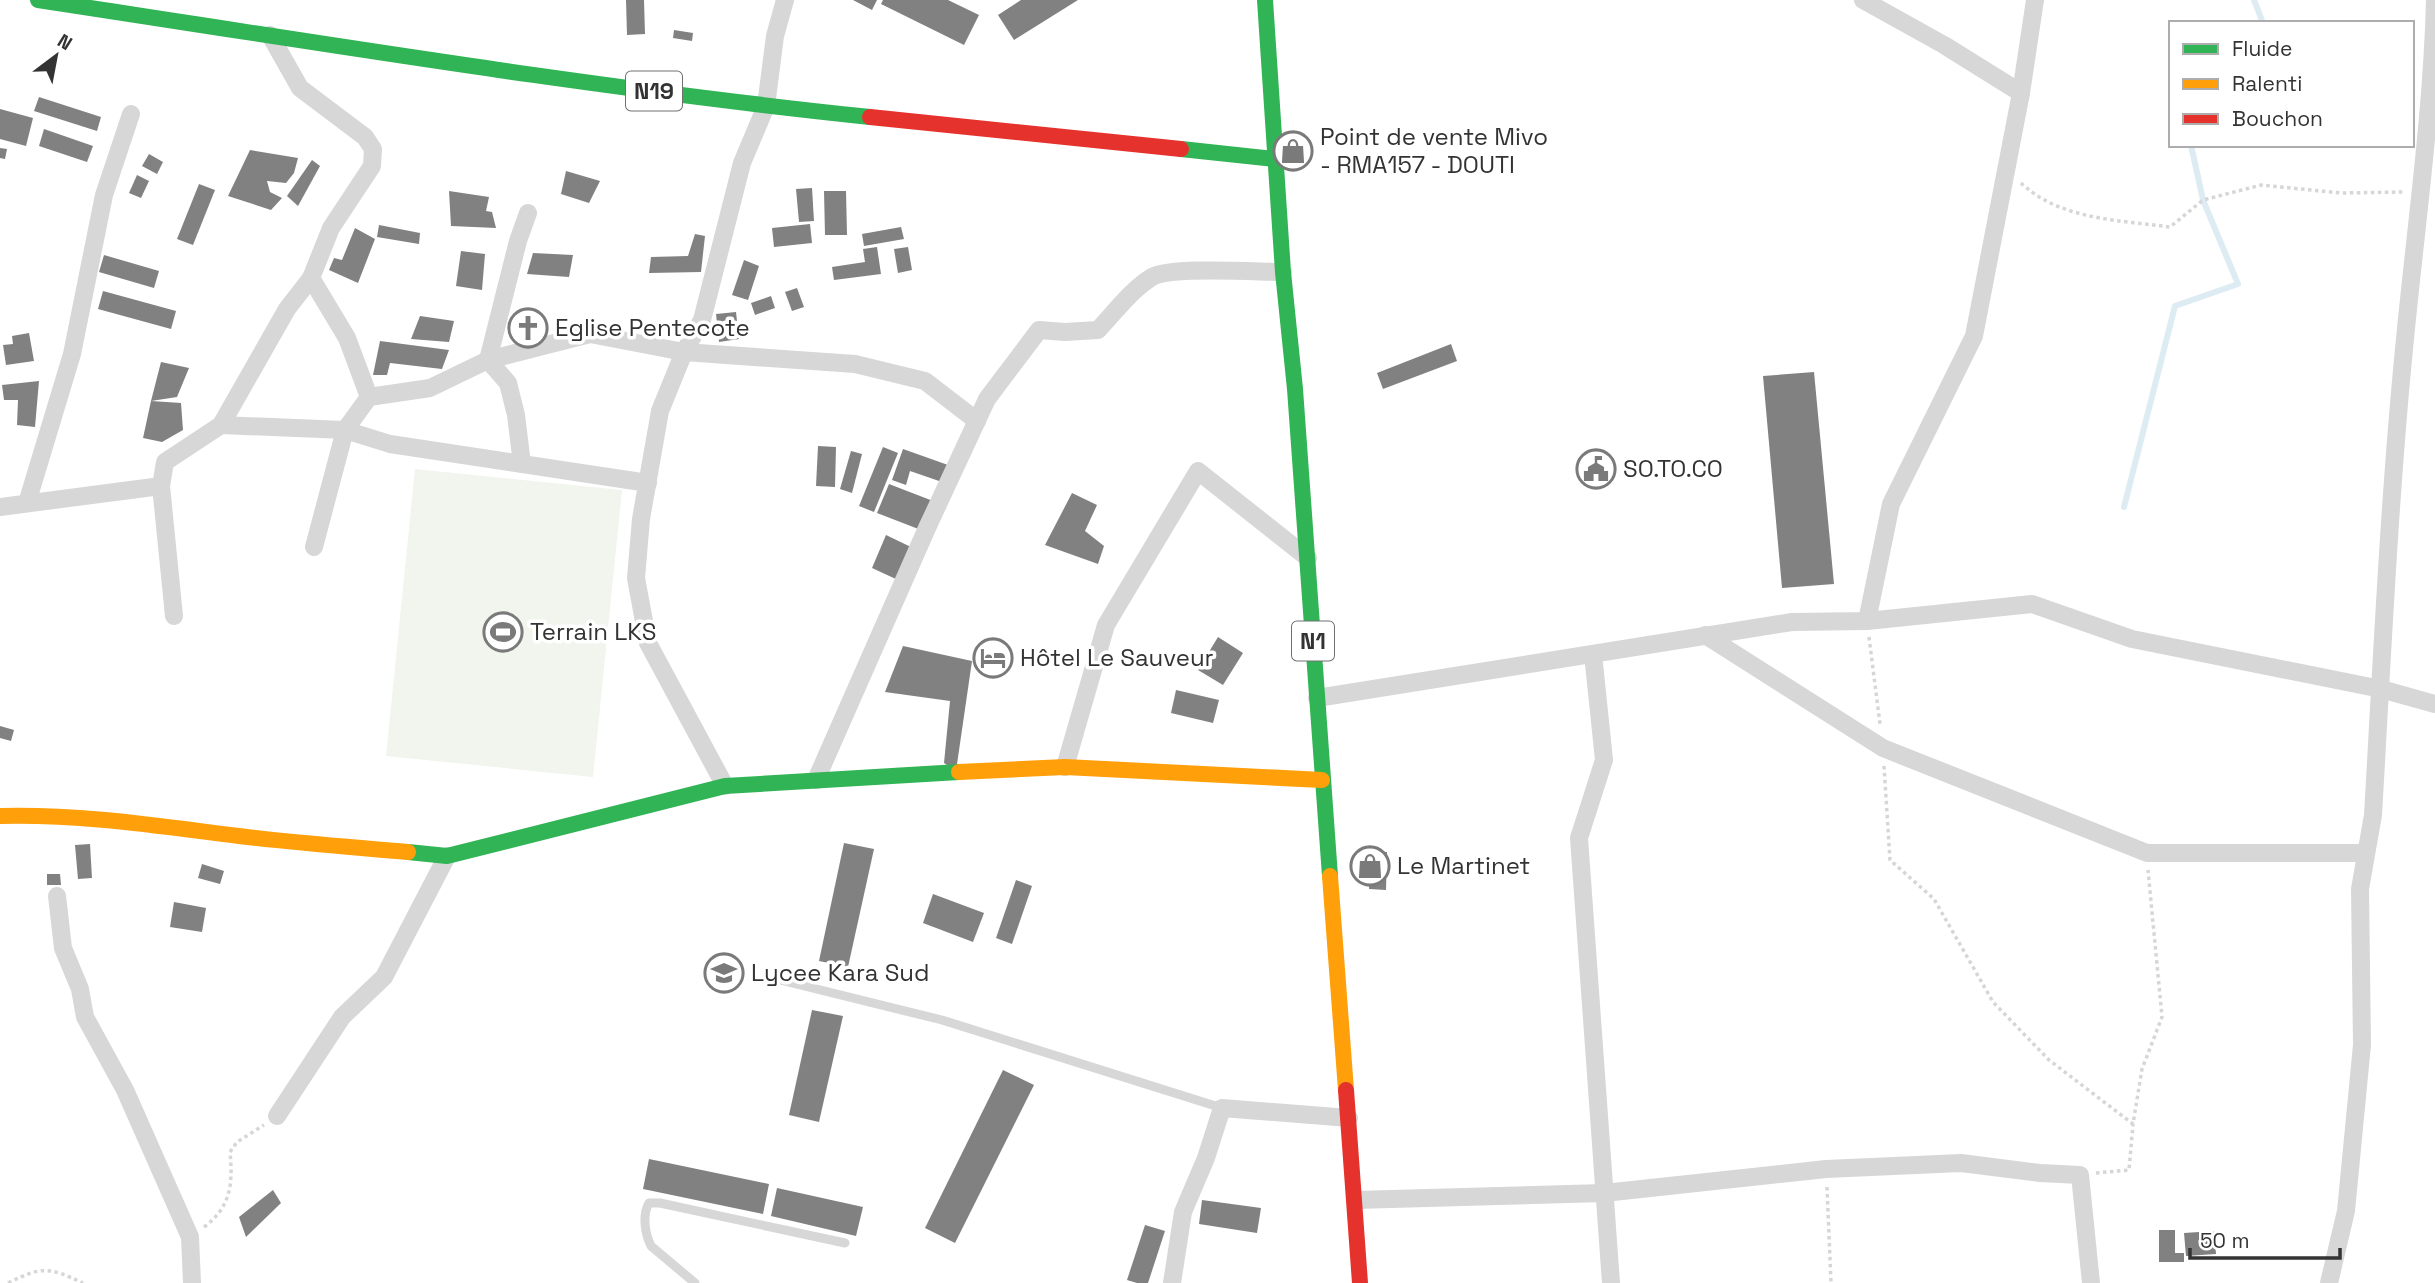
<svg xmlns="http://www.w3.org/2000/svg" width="2435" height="1283" viewBox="0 0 2435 1283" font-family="'Space Grotesk',sans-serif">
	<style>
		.green { fill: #f1f5ed }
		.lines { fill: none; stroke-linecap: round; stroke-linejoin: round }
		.stream { stroke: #ddebf3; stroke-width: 6 }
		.building { fill: #818181 }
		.path { stroke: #d6d6d6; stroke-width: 3.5; stroke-dasharray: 3.5 3.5; stroke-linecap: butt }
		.lane { stroke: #d7d7d7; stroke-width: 9 }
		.street { stroke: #d7d7d7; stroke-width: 18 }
		.fast { stroke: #30b455; stroke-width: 16 }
		.slow { stroke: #ff9f0a; stroke-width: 16 }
		.jam { stroke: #e5322d; stroke-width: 16 }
		.labels { text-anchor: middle; stroke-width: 7; stroke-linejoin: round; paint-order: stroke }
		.shield { fill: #fff; stroke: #707070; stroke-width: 2 }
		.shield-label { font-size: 23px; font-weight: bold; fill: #333 }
		.poi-label { font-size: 24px; fill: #333; stroke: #fff; text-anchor: start }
	</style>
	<rect width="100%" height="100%" fill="#fff"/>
	<path class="green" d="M415,469L622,490L593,777L386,756Z"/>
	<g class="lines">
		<g class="stream">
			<path d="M2254,0L2263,23"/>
			<path d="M2124,507L2175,306L2238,284L2203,200L2191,145"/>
		</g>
	</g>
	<g class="building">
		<path d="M626,0H644L645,34L627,35Z"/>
		<path d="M853,0H877L872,10Z"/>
		<path d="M883,0H948L979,15L964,45L881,4Z"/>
		<path d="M1021,0H1078L1014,40L998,15Z"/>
		<path d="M674,30L693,33L692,41L673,38Z"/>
		<path d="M39,97L101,117L97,131L34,111Z"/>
		<path d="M0,109L33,118L26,146L0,139Z"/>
		<path d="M44,129L93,146L87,162L39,146Z"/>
		<path d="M0,148L7,149L5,159L0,158Z"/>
		<path d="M250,150L298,158L294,173L286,183L267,181L270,192L282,198L271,210L228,196Z"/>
		<path d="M149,154L163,162L157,174L142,166Z"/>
		<path d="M312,160L320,166L298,206L287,196Z"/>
		<path d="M566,171L600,181L589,203L561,194Z"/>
		<path d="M137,175L149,181L141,198L129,193Z"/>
		<path d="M199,184L215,190L193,245L177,239Z"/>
		<path d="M812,188L814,221L799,222L796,189Z"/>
		<path d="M449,191L489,197L486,211L492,212L496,228L451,226Z"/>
		<path d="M824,191H846L847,235H825Z"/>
		<path d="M810,224L812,243L774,247L772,228Z"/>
		<path d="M379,225L420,233L419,244L377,237Z"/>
		<path d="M901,227L904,239L864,246L862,234Z"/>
		<path d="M355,228L375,239L358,283L329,270L334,258L342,260Z"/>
		<path d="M695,234L705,236L701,272L649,273L651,257L688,256Z"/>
		<path d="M877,247L881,274L834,280L832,267L865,262L863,249Z"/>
		<path d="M908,247L912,270L898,273L894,249Z"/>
		<path d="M461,251L485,254L482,290L456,286Z"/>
		<path d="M533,253L573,255L569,277L527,274Z"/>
		<path d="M104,255L159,271L154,288L99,272Z"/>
		<path d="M744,260L759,266L748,300L732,295Z"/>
		<path d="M797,288L804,307L792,311L785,292Z"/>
		<path d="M103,291L176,311L171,329L98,309Z"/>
		<path d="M771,296L775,308L755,315L751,303Z"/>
		<path d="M736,312L739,339L719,342L716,314Z"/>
		<path d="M420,316L454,321L449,342L411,339Z"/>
		<path d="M29,333L34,361L6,365L3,345L13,344L12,336Z"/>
		<path d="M380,341L449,350L442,369L390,363L387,375H373Z"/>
		<path d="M1451,344L1457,361L1383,389L1377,373Z"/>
		<path d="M161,362L189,368L177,397L151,401L181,403L183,430L162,442L143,438L151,401Z"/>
		<path d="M1814,372L1834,584L1782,588L1763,376Z"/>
		<path d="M39,381L35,427L17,425L18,400H4L2,385Z"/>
		<path d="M818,446L836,447L835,487L816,486Z"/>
		<path d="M883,447L898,453L874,512L859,506Z"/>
		<path d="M903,449L948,465L942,482L910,471L906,485L892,480Z"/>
		<path d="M851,451L862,454L852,493L840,489Z"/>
		<path d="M889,484L933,501L921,530L877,513Z"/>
		<path d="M1072,493L1097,505L1085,531L1104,546L1098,564L1045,545Z"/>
		<path d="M886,535L913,548L898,580L872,568Z"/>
		<path d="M1218,637L1243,653L1223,685L1198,670Z"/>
		<path d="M903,646L972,661L956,771L944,763L950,701L885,692Z"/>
		<path d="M1176,690L1219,700L1213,723L1171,713Z"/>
		<path d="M0,726L14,730L11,741L0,738Z"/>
		<path d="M844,843L874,849L848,967L819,961Z"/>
		<path d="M90,844L92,878L78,879L75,845Z"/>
		<path d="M1371,851L1387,852L1386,890L1369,889Z"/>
		<path d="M202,864L224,871L220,884L198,878Z"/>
		<path d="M47,874H60L61,885H47Z"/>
		<path d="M1016,880L1032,886L1012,944L996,938Z"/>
		<path d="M933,894L984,913L973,942L923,923Z"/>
		<path d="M174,902L206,908L202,932L170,927Z"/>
		<path d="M812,1010L843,1016L819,1122L789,1115Z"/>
		<path d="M1003,1070L1034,1085L955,1243L925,1228Z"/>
		<path d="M649,1159L769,1184L763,1214L643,1189Z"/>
		<path d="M777,1188L863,1207L856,1236L771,1216Z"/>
		<path d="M273,1190L281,1203L246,1237L239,1217Z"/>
		<path d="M1202,1200L1261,1208L1257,1233L1199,1224Z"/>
		<path d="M1145,1225L1165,1231L1148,1283H1137L1127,1280Z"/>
		<path d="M2159,1230H2175V1253H2184V1262H2159Z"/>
		<path d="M2214,1231L2216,1254L2186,1256L2184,1233Z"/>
	</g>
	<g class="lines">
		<g class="path">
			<path d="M2021,183C2060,220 2119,220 2170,227L2203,200L2261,185L2341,193L2404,192"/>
			<path d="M1869,637L1880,724"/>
			<path d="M1884,766L1890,860L1934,899L1993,1002L2049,1060L2133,1124L2142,1069L2162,1017L2148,870"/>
			<path d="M2096,1173L2129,1170L2133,1124"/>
			<path d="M1827,1187L1831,1283"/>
			<path d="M204,1227C231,1207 233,1184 230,1152L237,1142L264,1125"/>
			<path d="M8,1283C42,1266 49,1267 83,1283"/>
		</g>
		<g class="lane">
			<path d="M768,977L942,1020L1222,1108"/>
			<path d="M695,1283L651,1246C645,1234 642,1215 649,1203H660L845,1243"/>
		</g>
		<g class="street">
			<path d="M1863,0L1944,45L2021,93"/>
			<path d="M311,278L347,338L369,397"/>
			<path d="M488,360L518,241L528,213"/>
			<path d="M488,360L508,383L516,415L522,464"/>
			<path d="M221,425L287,309L311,278L331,228L372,166L373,149L365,137L300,88L270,35"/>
			<path d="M161,486L174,616"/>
			<path d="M27,503L72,354L104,195L131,114"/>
			<path d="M0,507L161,486L165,462L221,425L345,430L390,444L648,483"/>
			<path d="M314,547L345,430L369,397L430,388L488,360L590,334L684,352L855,364L925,381L977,421"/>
			<path d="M1867,621L2032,604L2132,639L2381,689L2435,704"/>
			<path d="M1705,635L1883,748L2147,853H2366"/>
			<path d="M1593,654L1604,760L1579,838L1611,1283"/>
			<path d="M1317,698L1792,622L1867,621L1891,504L1974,336L2021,93L2035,0"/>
			<path d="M1065,767L1106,625L1198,471L1308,558"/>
			<path d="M816,780L927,528L987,399L1039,330L1065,332L1098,330C1115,312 1131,290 1152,277C1170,266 1258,272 1283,272"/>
			<path d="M725,786L648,643L636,578L641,519L660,411L684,352L702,320L742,163L766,106L775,36L785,0"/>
			<path d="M57,896L63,948L80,989L85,1017L125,1090L190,1237L192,1283"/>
			<path d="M277,1116L342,1017L384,977L447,856"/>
			<path d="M1355,1200L1604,1193L1826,1169L1961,1163L2040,1173L2080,1175L2091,1283"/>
			<path d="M1172,1283L1183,1212L1206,1158L1222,1108L1349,1118"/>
			<path d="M2329,1283L2346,1211L2362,1045L2360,889L2373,815C2382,660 2389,503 2404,349C2415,232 2432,117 2435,0"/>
		</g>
		<g class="fast">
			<path d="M38,0C315,42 591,88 870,117"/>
			<path d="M1265,0L1283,272L1295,389L1330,876"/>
			<path d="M1181,149L1274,159"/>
			<path d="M408,852L447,856L725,786L959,772"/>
		</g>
		<g class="slow">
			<path d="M959,772L1065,767L1322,780"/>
			<path d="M0,816C82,814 158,826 239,836C295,843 352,847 408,852"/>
			<path d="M1330,876L1346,1090"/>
		</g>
		<g class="jam">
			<path d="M870,117L1181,149"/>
			<path d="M1346,1090L1360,1283"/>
		</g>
	</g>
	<defs>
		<g id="shop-ring" transform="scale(2.0125)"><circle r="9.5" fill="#fff" stroke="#7a7a7a" stroke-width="1.5"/><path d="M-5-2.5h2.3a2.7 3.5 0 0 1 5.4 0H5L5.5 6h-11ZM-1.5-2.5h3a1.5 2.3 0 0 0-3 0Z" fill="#7a7a7a"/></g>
		<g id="church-ring" transform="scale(2.0125)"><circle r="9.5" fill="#fff" stroke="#7a7a7a" stroke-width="1.5"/><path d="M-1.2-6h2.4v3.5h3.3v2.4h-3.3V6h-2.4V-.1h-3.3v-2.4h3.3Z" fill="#7a7a7a"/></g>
		<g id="civic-ring" transform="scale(2.0125)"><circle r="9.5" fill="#fff" stroke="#7a7a7a" stroke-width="1.5"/><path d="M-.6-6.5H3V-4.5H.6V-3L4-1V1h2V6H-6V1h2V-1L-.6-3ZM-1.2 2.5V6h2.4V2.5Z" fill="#7a7a7a"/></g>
		<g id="stadium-ring" transform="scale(2.0125)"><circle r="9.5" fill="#fff" stroke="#7a7a7a" stroke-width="1.5"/><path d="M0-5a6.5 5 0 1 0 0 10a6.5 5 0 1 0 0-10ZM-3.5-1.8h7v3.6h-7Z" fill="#7a7a7a"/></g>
		<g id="hotel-ring" transform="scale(2.0125)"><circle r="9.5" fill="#fff" stroke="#7a7a7a" stroke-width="1.5"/><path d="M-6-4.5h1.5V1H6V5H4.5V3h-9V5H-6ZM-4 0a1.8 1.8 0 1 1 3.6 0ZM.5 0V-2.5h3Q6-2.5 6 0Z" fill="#7a7a7a"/></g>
		<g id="school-ring" transform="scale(2.0125)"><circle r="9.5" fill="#fff" stroke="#7a7a7a" stroke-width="1.5"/><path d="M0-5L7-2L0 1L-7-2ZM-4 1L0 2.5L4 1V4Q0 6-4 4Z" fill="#7a7a7a"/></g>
	</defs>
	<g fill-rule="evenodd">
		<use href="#shop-ring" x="1293" y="151"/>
		<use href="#church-ring" x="528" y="328"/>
		<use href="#civic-ring" x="1596" y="469"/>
		<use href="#stadium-ring" x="503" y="632"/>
		<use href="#hotel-ring" x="993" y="658"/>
		<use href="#shop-ring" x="1370" y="866"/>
		<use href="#school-ring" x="724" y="973"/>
	</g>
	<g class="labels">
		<g class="shield">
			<rect x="626" y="71.5" width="56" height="39" rx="5"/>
			<rect x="1292" y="621.5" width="42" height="39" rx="5"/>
		</g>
		<g class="shield-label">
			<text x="654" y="99">N19</text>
			<text x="1313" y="649">N1</text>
		</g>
		<g class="poi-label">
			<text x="1320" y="145">Point de vente Mivo<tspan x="1320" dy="28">- RMA157 - DOUTI</tspan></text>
			<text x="555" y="336">Eglise Pentecote</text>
			<text x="1623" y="477">SO.TO.CO</text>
			<text x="530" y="640">Terrain LKS</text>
			<text x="1020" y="666">Hôtel Le Sauveur</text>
			<text x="1397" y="874">Le Martinet</text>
			<text x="751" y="981">Lycee Kara Sud</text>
		</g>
	</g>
	<rect x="2169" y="21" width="245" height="126" fill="#ffffff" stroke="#adadad" stroke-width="2"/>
	<rect x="2183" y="44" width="35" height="10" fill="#30b455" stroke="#adadad" stroke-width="2"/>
	<text x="2232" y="56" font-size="21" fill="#333333">Fluide</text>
	<rect x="2183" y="79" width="35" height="10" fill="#ff9f0a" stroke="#adadad" stroke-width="2"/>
	<text x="2232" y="91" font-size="21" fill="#333333">Ralenti</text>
	<rect x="2183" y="114" width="35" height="10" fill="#e5322d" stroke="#adadad" stroke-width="2"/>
	<text x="2232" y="126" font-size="21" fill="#333333">Bouchon</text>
	<g transform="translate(56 56) rotate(32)" stroke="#ffffff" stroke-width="5" paint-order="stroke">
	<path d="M0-5L12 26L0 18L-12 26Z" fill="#333333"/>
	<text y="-10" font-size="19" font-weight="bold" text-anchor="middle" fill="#333333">N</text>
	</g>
	<path d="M2190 1248v10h150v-10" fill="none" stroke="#333333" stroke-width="3.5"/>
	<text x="2200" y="1248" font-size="21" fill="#333333" stroke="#ffffff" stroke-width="5" paint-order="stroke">50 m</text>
</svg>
